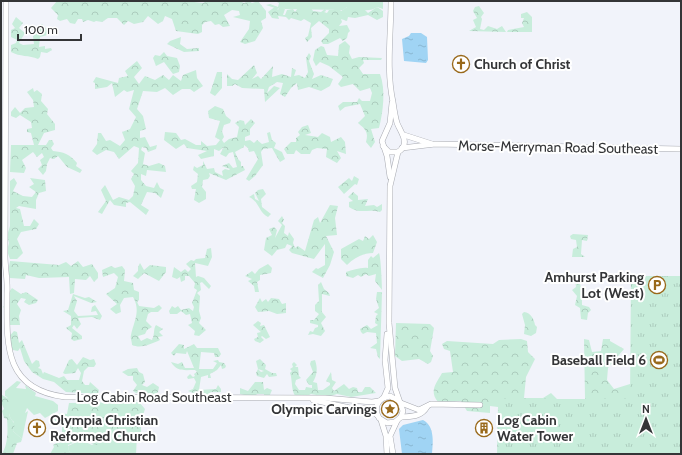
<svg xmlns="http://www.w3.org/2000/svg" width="682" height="455" viewBox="0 0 682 455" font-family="Cabin,sans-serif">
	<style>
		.grass { fill: #c8eddb }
		.forest { fill: url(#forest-crowns) }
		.park { fill: url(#park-tufts) }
		.water { fill: url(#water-ripples) }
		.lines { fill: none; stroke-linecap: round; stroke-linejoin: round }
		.minor-casing { stroke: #a8aab1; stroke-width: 6 }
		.minor { stroke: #fff; stroke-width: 5 }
		.labels { text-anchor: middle; stroke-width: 4; stroke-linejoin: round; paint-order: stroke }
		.poi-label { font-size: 14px; font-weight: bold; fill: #343537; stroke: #fff; text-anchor: start }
		.street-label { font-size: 14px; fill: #343537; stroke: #fff }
	</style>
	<defs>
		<pattern id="forest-crowns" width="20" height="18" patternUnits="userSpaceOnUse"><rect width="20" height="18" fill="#c8eddb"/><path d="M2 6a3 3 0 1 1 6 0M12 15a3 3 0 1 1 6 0" fill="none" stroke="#acccbd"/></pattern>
		<pattern id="park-tufts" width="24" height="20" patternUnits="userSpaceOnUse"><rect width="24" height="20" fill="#c8eddb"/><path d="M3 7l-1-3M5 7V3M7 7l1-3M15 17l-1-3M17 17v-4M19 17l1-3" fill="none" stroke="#acccbd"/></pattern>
		<pattern id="water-ripples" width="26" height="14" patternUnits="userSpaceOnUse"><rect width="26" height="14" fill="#a0d4f4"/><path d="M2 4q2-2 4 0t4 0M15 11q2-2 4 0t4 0" fill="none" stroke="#8ab7d2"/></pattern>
	</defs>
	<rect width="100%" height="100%" fill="#f1f3fa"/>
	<g class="grass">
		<path d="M275,1H383V9L377,7C370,13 355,9 347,7L343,10L285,9L280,7L278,9L266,5L270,4L278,7L279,3Z"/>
		<path d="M17,381L21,382L16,388L26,389L25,385L36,393L35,396L53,401L58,405V411L45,418L40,413L34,415L27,408L25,413L28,411L22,439L13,431L14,422C5,415 12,406 7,397L5,396V391Z"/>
		<circle cx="391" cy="409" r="8"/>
		<path d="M129,431L137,436L136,454H73L69,451L68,446L81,440L92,445L104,437Z"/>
	</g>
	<g class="forest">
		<path d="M57,1H186L203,3L207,1H239L244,3L249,1L252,3L258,1L266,11V18L261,21L263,28L255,41L245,44L240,42L249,29L250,21L233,17L240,15L239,11L232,10L224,15L230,26L223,27L219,24L215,25L211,21L205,22L202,25V32L198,34L176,31L172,19L165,16L163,21L158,24L148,16L143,22L134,24L128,21L124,25L117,18H108L102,22L96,21L94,22L88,20L83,22L82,19H78L75,24L70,23L67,19L60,21L57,19L58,15L51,8Z"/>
		<path d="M276,6L278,10L280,6L285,9L283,15H285L287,10L293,9L295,12L298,8H311L313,11L321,12L325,9L326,11L324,12L327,13L329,10H334L335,8H339L341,11L347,7H362L368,13L377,7L383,11V17L377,20L368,15L355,18L348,17L347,21L341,19L342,22L339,26L347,25L350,31L348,33L347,38L343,41L340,38L328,44H323L321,41L329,33V29L319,21L311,28L312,37L307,42L305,38L308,36L311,23L304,19L301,21L291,18L289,20L286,17L278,16L279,19L272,18L268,12Z"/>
		<path d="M479,6L484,13L481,17L482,19L480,29L484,30L488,26L497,29L502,26L506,32L469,31L476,27L473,20L477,18L473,11L475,7Z"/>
		<path d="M527,12L532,17V32H507L508,30L524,27L522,23L524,18H521V14Z"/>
		<path d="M16,17L23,23L19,28L25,33L19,43L23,45L34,44L33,36L36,34L35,29L42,24L51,34L40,37L39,47L45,46V49L51,48L52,50L47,53L41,52L40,57L38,59C29,55 20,57 11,52V45L16,43L17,40L11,37V30L15,28L12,24Z"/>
		<path d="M181,37L180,44L187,49L199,48V51L184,52L167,44L170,41Z"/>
		<path d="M345,41L350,46L349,53L352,59L359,57L382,58L381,60H363L364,63L359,68L363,74H380C386,90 383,112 379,128L371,129L375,142L371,148L366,142C369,132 365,129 358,123L365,116L360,104L345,107L340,111L338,106L343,102H357L359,98L362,101H370L372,93L370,88L360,91L353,84L341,87L338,84L343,77L329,66L320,62L316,66L313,60L315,50L321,46L324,47L327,55L338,56L339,45Z"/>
		<path d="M164,52L167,56L177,58L180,66L179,72L173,74L164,62L156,66L153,58L155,55L160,56Z"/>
		<path d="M309,53L311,56L309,61L314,74L312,79L321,75L333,79L330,86L321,91L309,87L298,90L297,83L291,88L285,97L280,94L283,83L277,82L269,87L267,93L274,86L280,88L265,102L264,89L242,88L235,84L232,86H227V74L232,79L238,80L254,65L257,73L252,79L258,76L261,79L273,66L272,77L282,74L291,77L292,68L296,70L294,76L299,75L305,78L308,72L306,58Z"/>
		<path d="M137,61L142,68L134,77L139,84L145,76L155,80L163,75L169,80L173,75L181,81L183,75L196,70L197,78L203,86L194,92L190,89H182L173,95L165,88L157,92L143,91L137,109L143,116L146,129L140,131V138L145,137L150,147L157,145L156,149L148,152L146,148L142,147L141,150L145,153L143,164L149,166L159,163L165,166L166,172L147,170L146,176L141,174V180L146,186L154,188L157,182L160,188L164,190L161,198L155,193L147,192L141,205L149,210L146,215L130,202L126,203V207L114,205L110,200L102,214L98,212L106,201L101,190L105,185L113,200L119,197L129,200L133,196L135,186L131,179L134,174L131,171L138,163L139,148L134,146L119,159L114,152L106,150L97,155L92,151L97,144L98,133H101L106,141L110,140L120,146L125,140L122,132L130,129L136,117L129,109L134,90L127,92L124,90L115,97L112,83L107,87L95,89V83L93,82L96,77L118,83L119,78L128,76L125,71Z"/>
		<path d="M217,72H222V88L215,96L210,93Z"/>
		<path d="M33,88L34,92L37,90L42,94L41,101L48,109L47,114L55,124V130L44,133L38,145H46L49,140H52L54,144L51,148L53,151C63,152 70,154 77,163L76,166L82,170L80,173L67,167L58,156L54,159L50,158L47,164L46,171L43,175L38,169L42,165L40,160L44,157L42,153L37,157L33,152L22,160L26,168L24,173L10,172L11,145H34L31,133L27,132V129L32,128L31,122L20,115L16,118L11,116V112L15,107L20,113L25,108L34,107L33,100L27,92Z"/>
		<path d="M215,106L223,109L226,116L231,120L230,123L224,125L222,131L224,137L222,140L224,143L229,139L237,137L239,127L235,123L240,120L244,121L245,125L251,119L255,123L250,129V135L245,137V141L250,140L254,143L257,140L262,144L269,142L267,133L270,132L272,140L276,143L274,148L282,152L285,159L280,162L272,148L263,149L261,152L263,165L255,176L249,181L246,179L258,159L254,151L249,152L248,148L244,145V147L235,152L238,159L241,162V166H243L245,170L226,180L209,173L210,176L208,179L203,180L202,187L206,192V199L199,203L194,200L196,189H192L191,186L197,182L198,174L193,170L194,166L197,168L203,165V161L207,169L214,168L215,172L223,176L222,171L225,169L229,170L230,169L222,166L229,163L233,168L237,167L233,152L229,153L226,157L220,154L224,147L219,151L214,149V156L201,159L198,155L207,151L187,148L184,144L176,149L164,140L165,132L176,133L181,140L185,139L196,145H201V141L207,146L216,145L220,140L215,137L220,121L209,118L208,111Z"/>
		<path d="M308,125L311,133L305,135L318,137L322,133L330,137L331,142L341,137L345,142L346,154L337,151L341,158L337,163L326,157L327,149L317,148L312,150L310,154H301L296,150L294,154H287L284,149L291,142H296V138L300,135L298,132L302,127Z"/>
		<path d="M354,176L359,179L357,185L355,184L344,194L338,187L349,178L352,181Z"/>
		<path d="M14,178L17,183L13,191L23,196L32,197L36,192L29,187L34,184L30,178L45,180L46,191L39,193L36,200V209L19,206L16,208L20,209L24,226H30L34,219L39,224L36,229L21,232L17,239L23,253L17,259H10L7,251L9,243L7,236L10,226V181Z"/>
		<path d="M263,189L266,194L261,199L262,207L271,214L268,217C259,213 259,201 249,197L254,194L255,199L259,201L255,193L258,190Z"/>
		<path d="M353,192L358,196V200L368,199L365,206L374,205L377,207L382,204V210L380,212C369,208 360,215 349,207V202L353,201L348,197Z"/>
		<path d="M330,205L338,206L335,218L337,235L326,236L334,252L330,265L323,278L312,272L316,268L318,269L325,265V244L314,259L292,253L289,250L292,246L287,244L285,248L277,250L272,256L264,250L266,238L272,235L269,229L274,227L277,230L275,238L282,225L278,221L282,216L284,220L282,223L285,226L284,233L288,236L289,232L294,239L293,243L295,248L298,246L305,251L314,220L318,217L320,223Z"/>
		<path d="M573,234L588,235L587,241L582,240L581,254L585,257H572L573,249L577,247L576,240L571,239L570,236Z"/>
		<path d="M373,235L377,242L373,253C363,253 354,258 347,265L341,259V249L359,239L363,241L365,236L369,239Z"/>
		<path d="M211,248L212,257L208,266L195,263L196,277L198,276L204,278L211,286L209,289L202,282L200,283L201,290L197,293L200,296L199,311L201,318L199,323L206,330L199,336L194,335L195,331L188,325L192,323L190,314L186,315L181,311L177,314H170L169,311L172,306L175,308L178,306L181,310L189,308L193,311L194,307L192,303L197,290L194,288L195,283L189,276H185V280L181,282L180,277L177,279L172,277L174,267L181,272L185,269L188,272L191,269L186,264L191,260L194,261L196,259L205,258L207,249Z"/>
		<path d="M379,253C381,258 382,286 382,290L375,281L376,274L369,276L366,274L361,277L358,275L353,278L346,276V272C353,270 361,267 368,268V260L371,256L373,258Z"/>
		<path d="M10,261L59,265L66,262L71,266L78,261L83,267L92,264L98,273V278L94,282L90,276L86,280L75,279L74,293L70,294L69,277L39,278L26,275L25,279L10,278L8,272Z"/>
		<path d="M140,263L144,270L150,265L166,267V272L159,281L144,273L138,279L133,276L138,271V267Z"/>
		<path d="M268,264L272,268L271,273L260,275V280L257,282L259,292H255L254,286L248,281L252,279L245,276L252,271L255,274L259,269Z"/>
		<path d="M111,266L115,268L122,266L125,270L124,281L133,283L134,290L139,292V300L137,302L139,306L154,308L159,305L162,308L158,312H151L148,314L146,321L152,327L147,330L145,334L138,336L141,341L147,338L152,340C155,335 153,329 156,325L163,329L159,332L163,336L158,337L160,340C151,344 141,349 132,345C132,341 130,338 131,335C134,321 141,311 133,297L124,298L120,305L121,312L116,314L110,309L117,304L106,294L115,288L118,277L114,273L103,277L102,270Z"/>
		<path d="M577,277C582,284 582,297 582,305L589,307L591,310L588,313L587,320L581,319L580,308L575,305L577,296L572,290L576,287L575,279Z"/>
		<path d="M321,282L324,289L329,293L330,296L322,294V312L326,317L321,323L325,331L321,336L313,334L308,335L310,331L313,332L315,328L318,327V325L310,323V320H314L319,314L315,311V305L319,301L318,285Z"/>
		<path d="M12,288L21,294L26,292L38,300L36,303L29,305L24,302L26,299L21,298L17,304L21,310L19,316L20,325H10V318L5,313L7,309L3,307L6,304L7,295Z"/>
		<path d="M377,292H382L380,359L378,357L376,349L370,348L377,343L376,333L367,332L363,334L361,332L360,329L367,325L371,329L378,325L375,323L376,316L378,314L374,312L379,308L376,299Z"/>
		<path d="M73,294L85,298L89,297L97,302L91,303L74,296L77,301L74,311L78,316L98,315L96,311L91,312L92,307L95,305L102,316L100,320L92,317L78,318L81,324L77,329L74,325L72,328L82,336V339L74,341L71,339L72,333L66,328L71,325V316L63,311L68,310Z"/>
		<path d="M260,298L262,302L266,299L268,302L271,298L279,299L282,304L286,303V313L277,314L269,311L258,312L255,307Z"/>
		<path d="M524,312C531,313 534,319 535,325L537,327L536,333L531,336L524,334L525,325L522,314Z"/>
		<path d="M258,321L261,323L260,326L264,325L270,337L266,339L262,336L261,337L264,340L260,343L255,341L254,339L258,337L257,333L261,332L253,325Z"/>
		<path d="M396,323L430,324L434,328L430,351L433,356L431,362L428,364L419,359L402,361L395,356Z"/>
		<path d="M14,331L17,332L19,343L22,340L32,364L36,360L39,361L40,366L38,368L41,369L43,374L44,372L59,378L64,376L67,380H79L81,373L78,368L75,373L65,374L63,373L69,360L72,359L77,365L83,357L90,360L94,359L96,364L94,367H88L84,371L82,381L85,385H89L90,382L99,390L98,394L66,392L54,382L43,379L32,372L24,361L20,348L18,351L13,350L7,339Z"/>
		<path d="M521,339L527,341L528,352L535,359L526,377L524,398H543L551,393L557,399H585L584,339L589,340L592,352L601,351L603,339H610V341L624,349L608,368L607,380L614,389L630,384L681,454H497L498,407L490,406V413L467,411L461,401L438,402C429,391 436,384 442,373L453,372L450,351L444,349L442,344L447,341L493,344L499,340Z"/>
		<path d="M179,344L184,345V349L194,344L197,348H218L221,354L219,357H215L214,353L201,352L199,369H213L217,363L213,361L218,360L219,362L224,363L226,366L225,368L222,369L221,365L217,370L210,374L211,378H208V375L201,377L199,390L216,389L218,385L221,389V392H211L207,395L205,393L196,394L188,391L193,389L196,382L194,378L188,379L187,377L190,374L193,377L195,376L194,374L197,372L195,370C184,370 177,372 171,362L178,364L182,362L185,368H194L187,351L186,354L176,353L174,356L171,353Z"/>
		<path d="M260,359L266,365L265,369L272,373H276L277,376L269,377L267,374L264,378L257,376L256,373L258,369L261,372L264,371L258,369L256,361Z"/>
		<path d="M315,360C318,369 317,375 313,382L317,383L318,390H323L330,385V383L326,381L331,372L332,380L336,382L332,388L334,391L344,384L349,389L353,387L357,388L358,392H362L365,387H370L376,393L351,397L337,394L327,397L311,394C288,407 294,383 290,373L292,371L290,369L293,367L292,364L294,362L297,365L295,367H298L299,376L301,378L296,380L295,384L299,390H305L306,387L312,388V385H309L306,380L313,372L310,364L311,361Z"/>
		<path d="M137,368L139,372L143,374L145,382L142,385L147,387L153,383L159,387L158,392L154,395L136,393L133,391L137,385L133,380V376H128L122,372L128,369Z"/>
		<path d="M255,382H263L264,390L267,388L272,390L269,397L264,396V394H257L254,397L240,394V388L248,391Z"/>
		<path d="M1,390L2,395L11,400C12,413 4,411 15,424L13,431L22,439L21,442L17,443L13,454H2C8,444 8,431 7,419L4,418L2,411L4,409L1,402Z"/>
		<path d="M139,402L145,409L141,421V433L139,435L134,436L129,431L104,437L97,445L81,440L68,445L69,451L73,454H50L54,447L53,445L62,440V425L56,424L55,420L51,419L50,416L55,413L57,416L60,413L67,414L69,403Z"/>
	</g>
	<path class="park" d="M631,276H681V454H500L501,399H630Z"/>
	<g class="water">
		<path d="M411,33H421L427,37L428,60L426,63L404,61L402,39L409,36Z"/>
		<path d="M423,420C435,426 433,443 432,454H402L399,429L403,425Z"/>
	</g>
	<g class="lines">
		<g class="minor-casing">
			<g id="minor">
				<path d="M6,1L5,256C5,268 8,281 7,293C7,342 2,389 65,397L325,398L372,402L379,401"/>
				<path d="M404,135L432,144"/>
				<path d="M383,146L389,152H398C411,144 401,133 397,123C395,116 394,109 393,102C386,70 391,34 391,1"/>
				<path d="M402,148L435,144L681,149"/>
				<path d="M398,152L390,186L389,323L395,388L403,411L401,417L395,422L387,423L379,418C373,407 378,398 390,396L400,402"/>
				<path d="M390,177L387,156L382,141L390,123L392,103"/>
				<path d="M384,397L388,388L385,360L387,334"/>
				<path d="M313,400L350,408H369L377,415"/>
				<path d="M401,403L419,410L431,404L480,405"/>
				<path d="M401,417C412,416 421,417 427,407"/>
				<path d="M381,420L386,436L387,454"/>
				<path d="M393,454L390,436L397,421"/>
			</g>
		</g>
		<use href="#minor" class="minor"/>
	</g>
	<defs>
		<g id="church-ring" transform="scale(0.9)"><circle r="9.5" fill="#fff" stroke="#99691b" stroke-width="1.5"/><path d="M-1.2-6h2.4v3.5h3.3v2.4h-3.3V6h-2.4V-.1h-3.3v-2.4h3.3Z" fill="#99691b"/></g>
		<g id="parking-ring" transform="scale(0.9)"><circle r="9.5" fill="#fff" stroke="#99691b" stroke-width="1.5"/><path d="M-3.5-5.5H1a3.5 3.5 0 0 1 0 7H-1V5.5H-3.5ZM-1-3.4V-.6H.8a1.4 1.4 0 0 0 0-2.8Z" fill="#99691b"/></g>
		<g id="stadium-ring" transform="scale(0.9)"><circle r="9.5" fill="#fff" stroke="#99691b" stroke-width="1.5"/><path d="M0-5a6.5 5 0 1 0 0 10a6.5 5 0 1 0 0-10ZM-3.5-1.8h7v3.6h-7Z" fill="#99691b"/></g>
		<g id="sight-ring" transform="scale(0.9)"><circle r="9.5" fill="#fff" stroke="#99691b" stroke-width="1.5"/><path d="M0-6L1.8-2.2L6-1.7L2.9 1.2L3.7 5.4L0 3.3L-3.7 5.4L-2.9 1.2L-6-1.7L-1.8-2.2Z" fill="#99691b"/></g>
		<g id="building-ring" transform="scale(0.9)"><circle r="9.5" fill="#fff" stroke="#99691b" stroke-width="1.5"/><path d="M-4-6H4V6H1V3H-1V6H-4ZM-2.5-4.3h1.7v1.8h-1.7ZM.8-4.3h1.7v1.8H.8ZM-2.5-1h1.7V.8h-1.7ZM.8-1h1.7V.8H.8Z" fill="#99691b"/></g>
	</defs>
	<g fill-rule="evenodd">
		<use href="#church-ring" x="461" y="64"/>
		<use href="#parking-ring" x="657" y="285"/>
		<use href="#stadium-ring" x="659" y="360"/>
		<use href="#sight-ring" x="390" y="409"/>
		<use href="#church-ring" x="37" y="428"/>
		<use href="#building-ring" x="484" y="428"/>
	</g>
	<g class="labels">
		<g class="poi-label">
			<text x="474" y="69">Church of Christ</text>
			<text x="644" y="282" text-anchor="end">Amhurst Parking<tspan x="644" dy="16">Lot (West)</tspan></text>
			<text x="646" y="365" text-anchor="end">Baseball Field 6</text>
			<text x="377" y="414" text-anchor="end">Olympic Carvings</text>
			<text x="50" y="425">Olympia Christian<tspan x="50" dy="16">Reformed Church</tspan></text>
			<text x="497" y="425">Log Cabin<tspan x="497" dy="16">Water Tower</tspan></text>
		</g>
		<g class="street-label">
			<text transform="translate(558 147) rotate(1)" y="5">Morse-Merryman Road Southeast</text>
			<text x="154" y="402">Log Cabin Road Southeast</text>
		</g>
	</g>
	<rect width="682" height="455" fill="none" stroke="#343537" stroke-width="4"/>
	<g transform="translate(646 419)" stroke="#ffffff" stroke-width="3" paint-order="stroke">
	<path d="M0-3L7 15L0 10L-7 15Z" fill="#343537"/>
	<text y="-6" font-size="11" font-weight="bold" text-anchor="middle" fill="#343537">N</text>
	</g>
	<path d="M18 34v6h63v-6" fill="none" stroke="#343537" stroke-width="2"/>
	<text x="24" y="34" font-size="12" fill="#343537" stroke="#ffffff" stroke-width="3" paint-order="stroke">100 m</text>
</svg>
